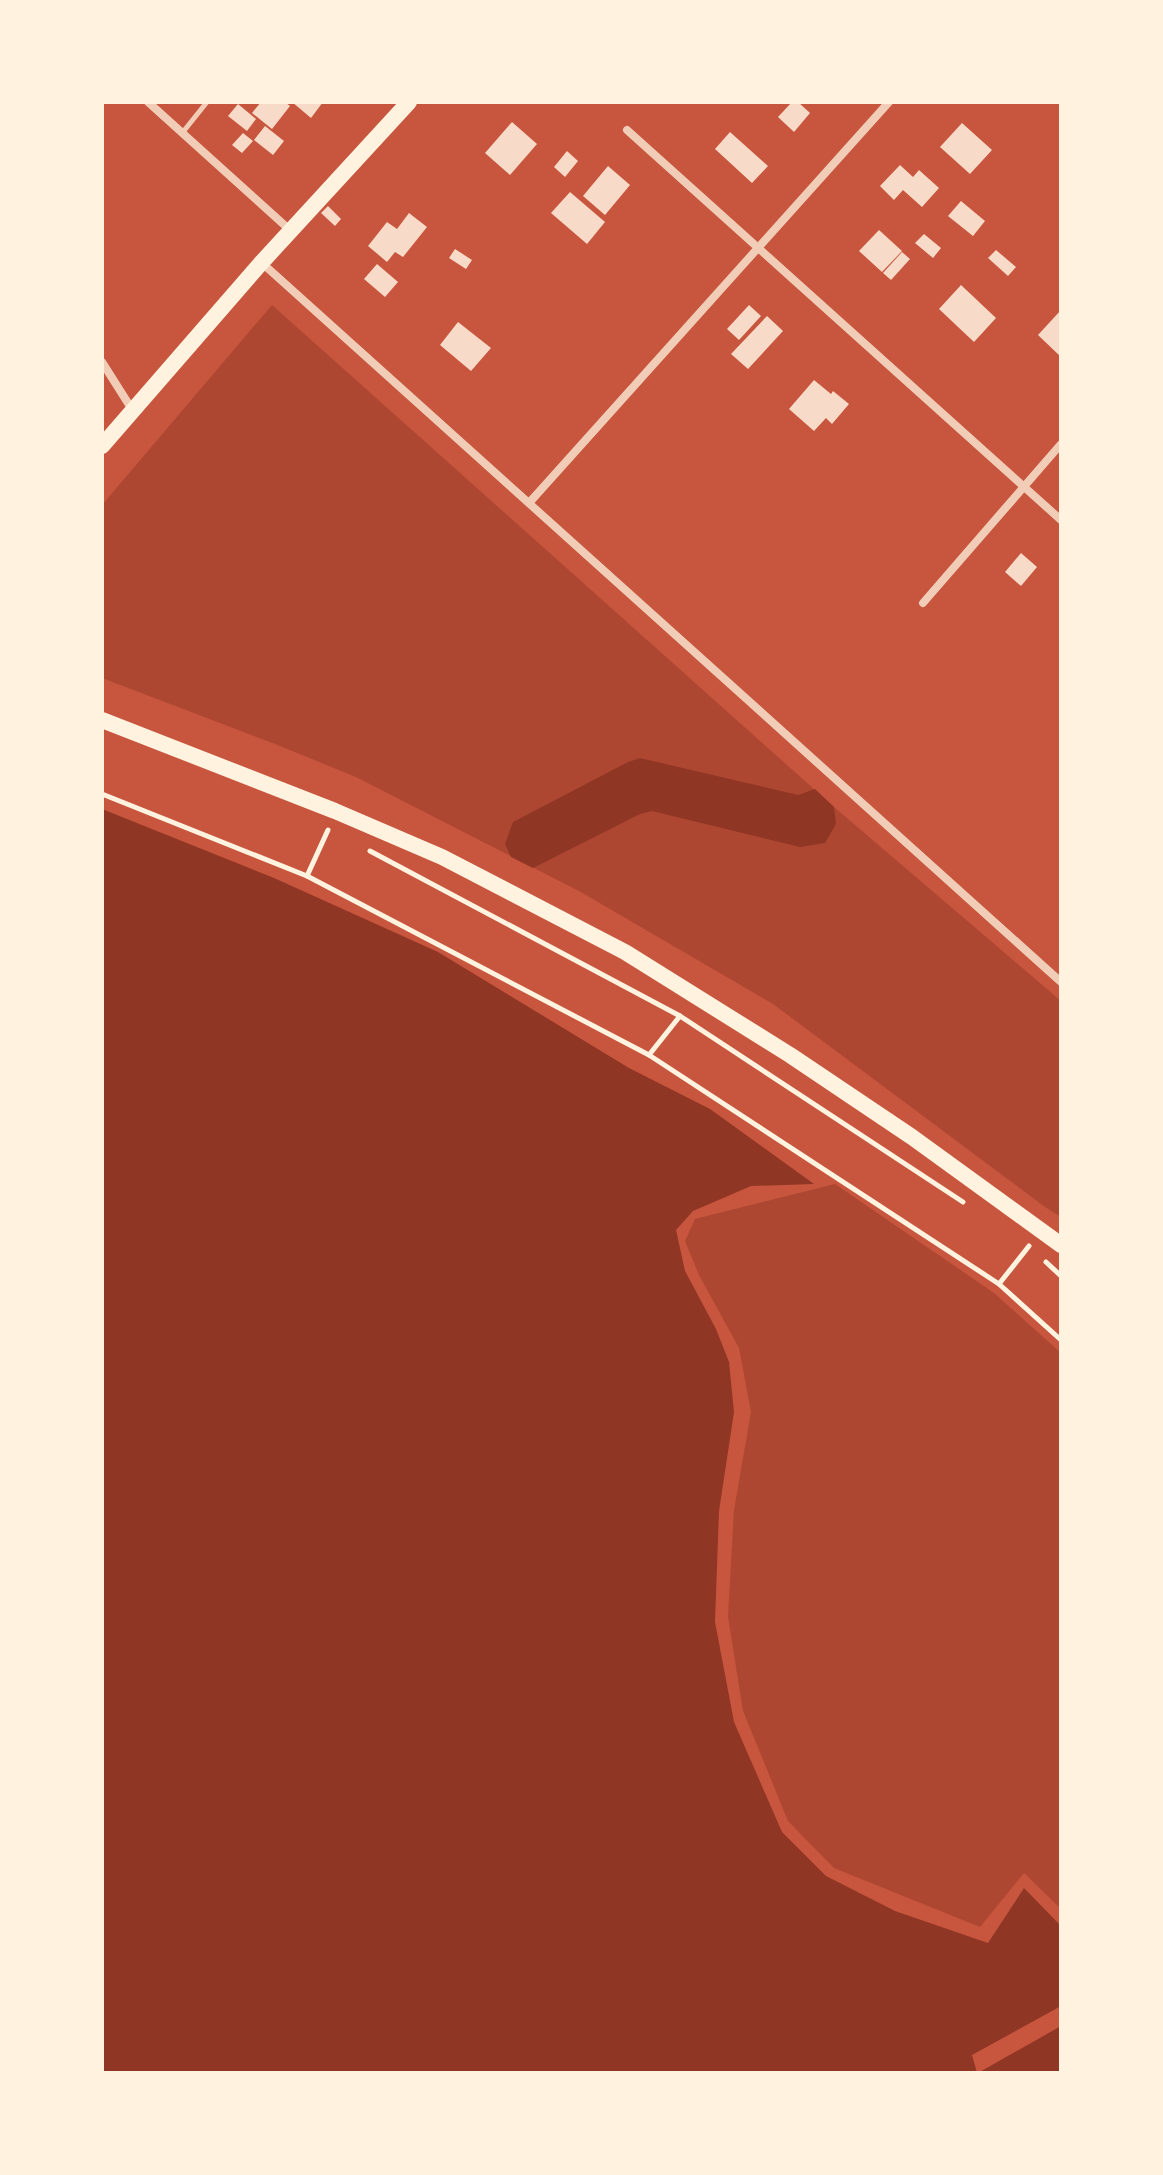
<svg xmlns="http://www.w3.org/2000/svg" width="1163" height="2175" viewBox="0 0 1163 2175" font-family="'Fira Sans',sans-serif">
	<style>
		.green { fill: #ae4732 }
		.water { fill: #8f3625 }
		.building { fill: #f7dbc8 }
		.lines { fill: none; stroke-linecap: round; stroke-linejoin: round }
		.path { stroke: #fff3e0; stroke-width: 5 }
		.service { stroke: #f1ccb7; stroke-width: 5 }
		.minor { stroke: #f1ccb7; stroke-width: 8 }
		.secondary { stroke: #fff3e0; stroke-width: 16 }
	</style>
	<rect width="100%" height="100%" fill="#c8553d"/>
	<g class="green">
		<path d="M272,305L834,807L1061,1001V1217L1045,1207L773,1004L579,891L356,777L275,744L102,678V505Z"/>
		<path d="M835,1184L994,1293L1061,1353V1909L1024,1873L980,1927L834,1868L788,1821L743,1711L728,1617L734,1510L751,1412L739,1348L699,1275L685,1241L695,1219Z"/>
	</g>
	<g class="water">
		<path d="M640,758L798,795L815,789L834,807L836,824L825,843L800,847L652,811L640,814L533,868L511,857L505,844L513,822L628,762Z"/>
		<path d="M102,809L274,878L438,952L629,1068L710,1109L814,1184L751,1186L693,1211L676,1230L685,1271L716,1329L729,1362L734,1412L719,1511L715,1622L734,1722L782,1832L826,1876L895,1911L988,1943L1024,1888L1061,1926V2006L972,2055L977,2073H102Z"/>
		<path d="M1061,2026V2073H978Z"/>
	</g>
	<g class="building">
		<path d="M261,102H285L290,106L272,129L252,113Z"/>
		<path d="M292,102H323L311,118Z"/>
		<path d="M792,102H798L810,113L794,132L778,117Z"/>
		<path d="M238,104L256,119L247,131L228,116Z"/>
		<path d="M512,122L537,144L510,175L485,153Z"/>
		<path d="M962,123L992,150L970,174L940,147Z"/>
		<path d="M265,126L284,141L273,155L254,140Z"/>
		<path d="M730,132L768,166L752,183L715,149Z"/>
		<path d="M243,133L253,141L242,153L232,145Z"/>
		<path d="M567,151L578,161L565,177L554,167Z"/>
		<path d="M900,165L913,177L919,170L939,188L922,207L903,190L894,200L880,186Z"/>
		<path d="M608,166L630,185L605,215L583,196Z"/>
		<path d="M570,192L605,222L587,244L551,213Z"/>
		<path d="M961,201L985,221L973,236L948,216Z"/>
		<path d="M328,206L341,219L335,226L321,213Z"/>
		<path d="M409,213L427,227L403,257L395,252L387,262L368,246L387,222L397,229Z"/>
		<path d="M879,230L902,251L882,272L859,251Z"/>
		<path d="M924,234L941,248L933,258L915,243Z"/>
		<path d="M455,249L472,260L466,269L449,258Z"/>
		<path d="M996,250L1016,267L1008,276L988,258Z"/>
		<path d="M902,252L910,259L891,280L883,273Z"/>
		<path d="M377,264L398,282L385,297L364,279Z"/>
		<path d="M961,285L996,318L974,342L939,309Z"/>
		<path d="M749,305L761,316L739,340L727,329Z"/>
		<path d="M1061,310V357L1038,335Z"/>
		<path d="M767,316L783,331L748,369L731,354Z"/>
		<path d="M458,322L491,348L471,371L440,345Z"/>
		<path d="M814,380L831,394L833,391L849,404L832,424L826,418L814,431L789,409Z"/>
		<path d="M1021,553L1037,567L1021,586L1005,572Z"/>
	</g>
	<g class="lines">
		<g class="path">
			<path d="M102,794L307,876L649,1055L999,1284L1061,1340"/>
			<path d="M370,851L680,1016L963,1202"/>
			<path d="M307,876L328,830"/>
			<path d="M649,1055L680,1016"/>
			<path d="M1046,1262L1061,1276"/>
			<path d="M999,1284L1029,1246"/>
		</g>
		<path class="service" d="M183,132L207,102"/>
		<g class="minor">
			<path d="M148,102L291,231"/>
			<path d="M627,130L1061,520"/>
			<path d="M262,263L1061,982"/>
			<path d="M102,362L133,411"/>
			<path d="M529,503L889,102"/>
			<path d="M923,603L1061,444"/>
		</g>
		<g class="secondary">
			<path d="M102,446L261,263L409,102"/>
			<path d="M102,720L335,811L442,857L625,952L790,1055L912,1137L1061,1245"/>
		</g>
	</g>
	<rect width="1163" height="2175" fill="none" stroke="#fff3e0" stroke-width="208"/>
</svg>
